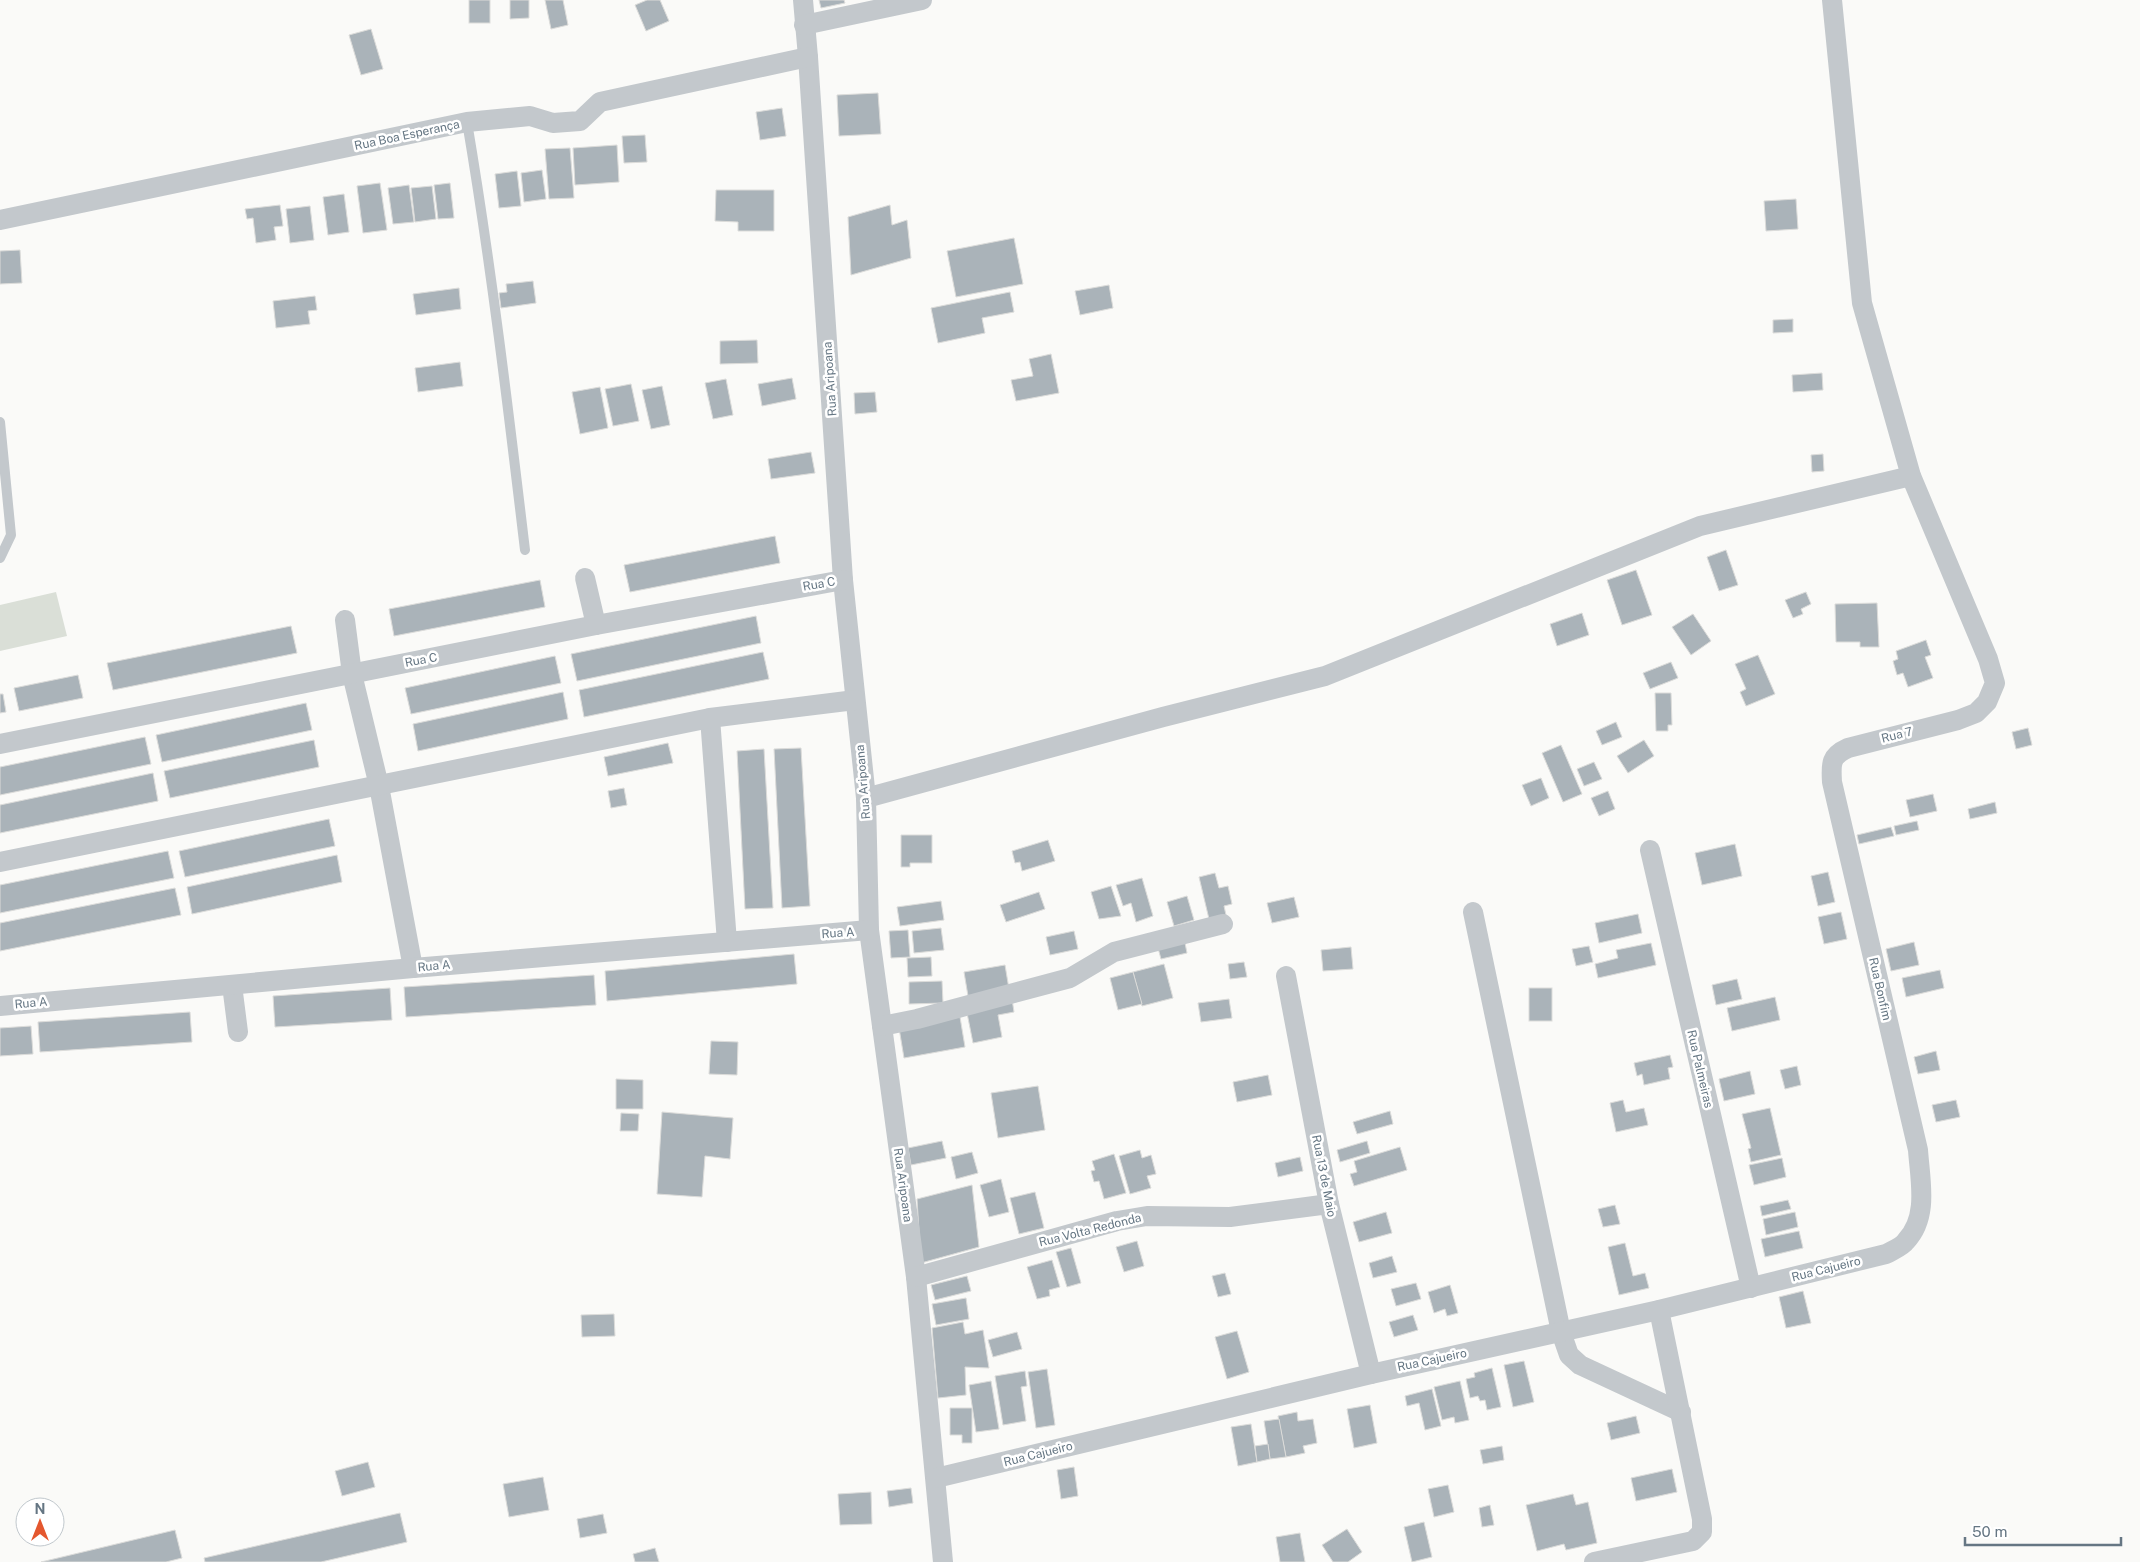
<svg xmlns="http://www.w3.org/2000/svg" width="2140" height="1562" viewBox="0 0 2140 1562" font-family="'Public Sans',sans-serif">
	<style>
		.green { fill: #dadfd7 }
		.building { fill: #aab3b9; stroke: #dcdcda }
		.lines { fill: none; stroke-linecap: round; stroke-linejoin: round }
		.lane { stroke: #c3c8cc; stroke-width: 10 }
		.street { stroke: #c3c8cc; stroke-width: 20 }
		.labels { text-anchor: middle; stroke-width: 5; stroke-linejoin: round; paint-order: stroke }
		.street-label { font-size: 12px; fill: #657683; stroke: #fff }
	</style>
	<rect width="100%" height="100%" fill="#fafaf8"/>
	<path class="green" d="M56,592L67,636L0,651V605Z"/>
	<g class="building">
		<rect x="469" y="0" width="21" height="23"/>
		<path d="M510,0H529V18L510,19Z"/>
		<path d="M545,0H563L568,25L551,29Z"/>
		<path d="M647,0H660L669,21L646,31L635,5Z"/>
		<path d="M819,0H844L845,3L821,8Z"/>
		<path d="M371,29L383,69L361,75L349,35Z"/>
		<path d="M878,93L881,134L839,136L837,95Z"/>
		<path d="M782,108L786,136L760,140L756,112Z"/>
		<path d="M645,135L647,162L624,163L622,136Z"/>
		<path d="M617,145L619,182L575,185L573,148Z"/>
		<path d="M570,148L574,198L549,199L545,149Z"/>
		<path d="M542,170L546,199L524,202L521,173Z"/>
		<path d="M517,171L521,206L499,208L495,174Z"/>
		<path d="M380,183L387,230L363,233L357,186Z"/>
		<path d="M450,183L454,218L438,219L434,185Z"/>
		<path d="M409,185L414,222L393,224L388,188Z"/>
		<path d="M432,186L436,219L415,222L411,188Z"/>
		<path d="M716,190H774V231H738V222L715,221Z"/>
		<path d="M344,194L349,232L328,235L323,197Z"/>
		<path d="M1796,199L1798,229L1766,231L1764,201Z"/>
		<path d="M280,205L283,226L274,227L276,240L256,243L253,218L247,219L245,209Z"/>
		<path d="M890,205L892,225L907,220L911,258L851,275L848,217Z"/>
		<path d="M310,206L314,240L290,243L286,209Z"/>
		<path d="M1014,238L1023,284L956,297L947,251Z"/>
		<path d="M20,250L22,283L0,284V251Z"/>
		<path d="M533,281L536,303L501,308L499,293L507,292L506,284Z"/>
		<path d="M1109,285L1113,308L1080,315L1075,291Z"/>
		<path d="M459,288L461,309L416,315L413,294Z"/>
		<path d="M1010,292L1014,312L982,318L985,333L938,343L931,308Z"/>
		<path d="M315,296L317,310L308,311L310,324L276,328L273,301Z"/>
		<path d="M1793,319V332L1773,333V320Z"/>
		<path d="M757,340L758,363L720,364V341Z"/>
		<path d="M1051,354L1059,393L1016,401L1011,380L1033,376L1029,359Z"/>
		<path d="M460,362L463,386L418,392L415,368Z"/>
		<path d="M1822,373L1823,390L1793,392L1792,375Z"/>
		<path d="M792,378L796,399L762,406L758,384Z"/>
		<path d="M726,379L733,415L713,419L705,383Z"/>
		<path d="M631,384L639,421L613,426L605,389Z"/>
		<path d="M662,386L670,425L651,429L642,390Z"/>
		<path d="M600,387L608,428L580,434L572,392Z"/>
		<path d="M875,392L877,412L855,414L854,393Z"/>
		<path d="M811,452L815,473L771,479L768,459Z"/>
		<path d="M1823,454L1824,471L1812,472L1811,455Z"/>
		<path d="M775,536L780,563L630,592L624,565Z"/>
		<path d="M1726,550L1738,585L1719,591L1707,557Z"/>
		<path d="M1636,570L1652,615L1622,625L1607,580Z"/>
		<path d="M540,580L545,607L394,636L389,609Z"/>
		<path d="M1806,592L1811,604L1801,609L1803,614L1793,618L1785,600Z"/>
		<path d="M1877,603L1879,647H1860V642H1836L1835,604Z"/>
		<path d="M1582,613L1589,635L1557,646L1550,624Z"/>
		<path d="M1693,614L1711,641L1691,655L1672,627Z"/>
		<path d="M756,616L761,643L577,681L571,654Z"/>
		<path d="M291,626L297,653L113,690L107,663Z"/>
		<path d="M1926,640L1931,655L1925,657L1933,678L1908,687L1903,673L1897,675L1893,661L1898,659L1896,651Z"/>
		<path d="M763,652L769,679L584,717L579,690Z"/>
		<path d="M1758,655L1775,694L1746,706L1740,692L1746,689L1735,664Z"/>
		<path d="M555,656L561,683L411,714L405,688Z"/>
		<path d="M1671,662L1678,678L1650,689L1643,673Z"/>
		<path d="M78,675L83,698L19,711L14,688Z"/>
		<path d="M563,692L568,719L418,751L413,724Z"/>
		<path d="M1655,693H1671L1672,725H1668V731H1656Z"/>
		<path d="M0,694H3L6,712L0,713Z"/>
		<path d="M306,703L312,730L162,762L156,735Z"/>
		<path d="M1616,722L1622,737L1602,745L1596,731Z"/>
		<path d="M2028,728L2032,745L2016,749L2012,732Z"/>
		<path d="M145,737L151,764L0,795V767Z"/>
		<path d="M314,740L319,767L170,798L164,771Z"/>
		<path d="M1644,740L1654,756L1628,773L1617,756Z"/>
		<path d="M668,743L673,763L608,776L604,757Z"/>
		<path d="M1561,745L1582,794L1563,802L1542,753Z"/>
		<path d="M801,748L810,906L782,908L774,749Z"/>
		<path d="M764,749L773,908L745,909L737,751Z"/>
		<path d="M1594,762L1602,779L1584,786L1577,769Z"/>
		<path d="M153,773L158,801L0,833V805Z"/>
		<path d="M1541,778L1549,798L1531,806L1522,785Z"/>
		<path d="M624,788L627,805L611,808L608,791Z"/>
		<path d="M1608,791L1615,809L1599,816L1591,798Z"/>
		<path d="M1933,794L1937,811L1910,817L1906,800Z"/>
		<path d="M1995,802L1997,813L1970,819L1968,809Z"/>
		<path d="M329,819L335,846L185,877L179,851Z"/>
		<path d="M1917,821L1919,830L1896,835L1894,826Z"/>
		<path d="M1891,827L1894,836L1859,844L1857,835Z"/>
		<path d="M901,835H932V863H910V867H901Z"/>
		<path d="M1048,840L1055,861L1022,871L1020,862L1015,863L1012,851Z"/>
		<path d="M1735,844L1742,876L1702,885L1695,853Z"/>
		<path d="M168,851L174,878L0,913V885Z"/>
		<path d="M337,855L342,882L192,914L187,887Z"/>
		<path d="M1828,872L1835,902L1818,906L1811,876Z"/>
		<path d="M1215,873L1219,888L1228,886L1232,904L1224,906L1226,915L1209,919L1199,877Z"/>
		<path d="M1142,878L1153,916L1136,922L1131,903L1123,906L1116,885Z"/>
		<path d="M1111,886L1121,916L1099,919L1091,892Z"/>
		<path d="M175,888L181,915L0,951V923Z"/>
		<path d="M1039,892L1045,909L1006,922L1000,905Z"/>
		<path d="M1187,896L1194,920L1174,926L1167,902Z"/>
		<path d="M1294,897L1299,917L1272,923L1267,903Z"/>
		<path d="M941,901L944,920L900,926L897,907Z"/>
		<path d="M1841,912L1847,939L1824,944L1818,917Z"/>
		<path d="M1638,914L1642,933L1599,943L1595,923Z"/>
		<path d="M941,928L944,950L914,953L912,931Z"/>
		<path d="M908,930L910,957L891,958L889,931Z"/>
		<path d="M1074,931L1078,949L1050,955L1046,937Z"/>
		<path d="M1914,942L1919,965L1891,971L1886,949Z"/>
		<path d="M1185,943L1187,953L1161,959L1158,948Z"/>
		<path d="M1651,943L1656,965L1598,978L1595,964L1618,958L1616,950Z"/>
		<path d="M1589,946L1593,962L1576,966L1572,949Z"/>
		<path d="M1351,947L1353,969L1323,971L1321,950Z"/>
		<path d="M794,954L797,984L607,1001L605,971Z"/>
		<path d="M931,957L932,976L908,977L907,958Z"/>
		<path d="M1244,962L1247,977L1230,979L1228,964Z"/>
		<path d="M1164,964L1173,998L1142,1006L1133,972Z"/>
		<path d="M1005,965L1009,989L968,996L964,972Z"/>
		<path d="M1940,970L1944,988L1906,997L1902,978Z"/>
		<path d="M1133,972L1142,1004L1118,1010L1110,978Z"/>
		<path d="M594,975L596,1005L406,1017L404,987Z"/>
		<path d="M1737,979L1742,999L1716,1005L1712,985Z"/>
		<path d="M942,981L943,1003L909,1004V982Z"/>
		<path d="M390,988L392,1020L275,1027L273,996Z"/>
		<rect x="1529" y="988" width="23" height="33"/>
		<path d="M1775,997L1780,1020L1732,1031L1727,1008Z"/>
		<path d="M1012,999L1014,1012L998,1015L1002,1037L973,1043L966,1008Z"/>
		<path d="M1229,999L1232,1018L1201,1022L1198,1003Z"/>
		<path d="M190,1012L192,1042L40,1052L38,1022Z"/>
		<path d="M960,1017L965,1047L904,1058L899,1028Z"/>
		<path d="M31,1026L33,1054L0,1056V1028Z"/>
		<path d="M711,1041L738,1042L737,1075L709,1074Z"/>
		<path d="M1936,1051L1940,1070L1918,1074L1914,1057Z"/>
		<path d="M1670,1055L1673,1067L1668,1068L1670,1079L1644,1085L1642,1074L1637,1076L1634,1063Z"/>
		<path d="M1797,1066L1801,1085L1785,1089L1780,1070Z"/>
		<path d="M1750,1071L1755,1094L1724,1101L1719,1079Z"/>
		<path d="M1268,1075L1272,1095L1237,1102L1233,1082Z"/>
		<path d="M616,1079L643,1080V1109H616Z"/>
		<path d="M1038,1086L1045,1130L998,1138L991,1093Z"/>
		<path d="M1623,1100L1626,1112L1644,1108L1648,1125L1616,1132L1610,1103Z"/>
		<path d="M1956,1100L1960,1117L1936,1122L1932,1105Z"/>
		<path d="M1770,1108L1781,1155L1751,1162L1748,1149L1751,1148L1742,1114Z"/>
		<path d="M1390,1111L1393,1124L1357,1134L1353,1122Z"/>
		<path d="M662,1112L733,1118L730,1159L705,1156L702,1197L657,1194Z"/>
		<path d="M621,1113L639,1114L638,1131H620Z"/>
		<path d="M942,1141L946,1158L911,1165L908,1148Z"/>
		<path d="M1367,1141L1370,1153L1340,1162L1337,1150Z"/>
		<path d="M1400,1147L1407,1170L1354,1186L1350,1174L1357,1172L1354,1161Z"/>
		<path d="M1140,1150L1142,1158L1151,1155L1156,1174L1147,1176L1151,1188L1130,1194L1119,1156Z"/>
		<path d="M972,1152L978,1173L956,1179L951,1157Z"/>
		<path d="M1114,1154L1126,1193L1104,1199L1099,1181L1094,1182L1091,1171L1095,1170L1092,1161Z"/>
		<path d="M1300,1157L1303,1171L1278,1177L1275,1163Z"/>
		<path d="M1782,1158L1786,1177L1754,1185L1749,1165Z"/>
		<path d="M1001,1179L1009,1212L989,1217L980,1185Z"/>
		<path d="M972,1185L979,1247L921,1263L917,1199Z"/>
		<path d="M1035,1192L1044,1228L1019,1234L1010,1198Z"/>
		<path d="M1788,1200L1791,1209L1762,1216L1760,1206Z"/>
		<path d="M1615,1205L1620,1224L1603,1227L1598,1209Z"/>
		<path d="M1386,1212L1392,1233L1359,1242L1353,1222Z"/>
		<path d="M1795,1212L1798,1227L1766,1235L1763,1219Z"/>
		<path d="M1799,1231L1803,1248L1765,1257L1761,1239Z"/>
		<path d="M1137,1241L1144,1266L1124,1272L1116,1247Z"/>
		<path d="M1625,1243L1633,1276L1645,1273L1649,1288L1619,1295L1608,1247Z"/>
		<path d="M1071,1248L1081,1283L1067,1287L1056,1252Z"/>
		<path d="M1392,1256L1397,1272L1373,1278L1369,1263Z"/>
		<path d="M1052,1260L1060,1287L1049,1290L1050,1296L1037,1299L1027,1267Z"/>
		<path d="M1225,1273L1231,1294L1218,1297L1212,1276Z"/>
		<path d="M967,1276L971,1291L935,1300L931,1285Z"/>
		<path d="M1416,1283L1421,1299L1396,1306L1391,1289Z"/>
		<path d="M1450,1285L1458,1313L1447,1316L1445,1309L1434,1313L1428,1292Z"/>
		<path d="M1803,1291L1811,1323L1786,1328L1779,1297Z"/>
		<path d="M966,1298L969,1319L936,1325L932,1304Z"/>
		<path d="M614,1314L615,1336L582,1337L581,1315Z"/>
		<path d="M1413,1315L1418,1330L1394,1337L1389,1322Z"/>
		<path d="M963,1322L965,1334L983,1330L989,1368L965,1367L966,1395L938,1398L932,1328Z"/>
		<path d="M1237,1331L1249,1372L1227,1379L1215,1337Z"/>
		<path d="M1017,1332L1022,1349L993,1357L988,1340Z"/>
		<path d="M1524,1361L1534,1402L1513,1407L1504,1365Z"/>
		<path d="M1492,1368L1501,1407L1487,1410L1485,1400L1480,1401L1478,1396L1470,1398L1466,1379L1475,1377L1474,1373Z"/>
		<path d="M1047,1369L1055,1425L1036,1428L1028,1372Z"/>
		<path d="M1025,1371L1027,1386L1021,1387L1026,1421L1003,1425L995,1376Z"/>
		<path d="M991,1381L999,1429L976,1432L969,1385Z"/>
		<path d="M1460,1381L1469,1420L1455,1423L1454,1417L1442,1420L1434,1387Z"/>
		<path d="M1432,1389L1441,1426L1425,1430L1419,1403L1407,1406L1405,1396Z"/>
		<path d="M1370,1405L1377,1443L1354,1448L1347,1409Z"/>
		<path d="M950,1408H972V1443H962V1435H950Z"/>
		<path d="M1297,1412L1298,1421L1313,1419L1317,1443L1303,1446L1305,1453L1286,1457L1278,1416Z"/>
		<path d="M1636,1416L1640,1433L1611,1440L1607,1423Z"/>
		<path d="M1279,1419L1286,1457L1270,1459L1264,1421Z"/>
		<path d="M1251,1424L1257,1462L1238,1466L1231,1427Z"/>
		<path d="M1268,1444L1270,1459L1257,1462L1255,1446Z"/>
		<path d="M1502,1446L1504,1460L1483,1464L1480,1450Z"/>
		<path d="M368,1462L375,1487L342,1496L335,1471Z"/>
		<path d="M1074,1467L1078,1496L1061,1499L1057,1470Z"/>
		<path d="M1672,1469L1677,1492L1636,1501L1631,1478Z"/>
		<path d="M543,1477L549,1510L509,1517L503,1484Z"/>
		<path d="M1448,1485L1454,1512L1434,1517L1428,1489Z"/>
		<path d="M911,1488L913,1503L889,1507L887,1491Z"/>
		<path d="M871,1492L872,1524L840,1525L838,1494Z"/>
		<path d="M1573,1494L1576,1505L1588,1502L1597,1543L1566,1550L1564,1544L1537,1551L1526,1505Z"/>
		<path d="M1490,1505L1494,1525L1482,1527L1479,1508Z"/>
		<path d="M400,1513L407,1542L321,1562H205L204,1558Z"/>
		<path d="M603,1514L607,1533L580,1538L577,1519Z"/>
		<path d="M1424,1522L1432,1557L1412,1562L1404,1527Z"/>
		<path d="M1347,1529L1362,1552L1348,1562H1333L1322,1545Z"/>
		<path d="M175,1530L182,1558L166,1562H41Z"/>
		<path d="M1300,1533L1305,1562H1280L1276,1537Z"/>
		<path d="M655,1548L659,1562H635L633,1554Z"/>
	</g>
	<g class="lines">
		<g class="lane">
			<path d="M467,122C491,264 508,407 525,550"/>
			<path d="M0,422L11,535L0,558"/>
		</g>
		<g class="street">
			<path d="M803,0L808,57L843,580L866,798L869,930L916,1277L943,1562"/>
			<path d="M804,25L922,0"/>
			<path d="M0,220L467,122L530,116L553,123L580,121L600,102L808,57"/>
			<path d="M585,578L596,625"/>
			<path d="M345,620L352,674L379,786L413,968"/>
			<path d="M710,718L727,942"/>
			<path d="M0,744L596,625L843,580"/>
			<path d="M866,798L1163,717L1325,676L1700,526L1911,476"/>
			<path d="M1650,850L1751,1288"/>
			<path d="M0,862L710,718L855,700"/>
			<path d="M1473,912L1561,1332L1569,1355L1580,1365L1681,1412"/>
			<path d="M1286,976L1329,1204L1371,1374"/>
			<path d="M232,985L238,1032"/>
			<path d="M0,1006L413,968L869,930"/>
			<path d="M882,1026L917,1019L1070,978L1114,952L1223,924"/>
			<path d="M916,1277L1117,1221L1147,1216L1230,1217L1329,1204"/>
			<path d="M936,1478L1371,1374L1659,1310L1886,1254C1893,1250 1902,1247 1906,1241C1929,1217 1920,1180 1918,1150L1832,782C1831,764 1830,756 1848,748L1958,720L1976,713L1987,702L1995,683L1988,659L1911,476L1862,303L1832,0"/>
			<path d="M1594,1562L1693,1541L1702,1532V1519L1659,1310"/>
		</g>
	</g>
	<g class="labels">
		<g class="street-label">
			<text transform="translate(407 135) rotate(-12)" y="4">Rua Boa Esperança</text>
			<text transform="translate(830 379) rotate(-94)" y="4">Rua Aripoana</text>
			<text transform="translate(819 584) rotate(-10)" y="4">Rua C</text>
			<text transform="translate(421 660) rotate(-11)" y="4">Rua C</text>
			<text transform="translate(1897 735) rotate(-14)" y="4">Rua 7</text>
			<text transform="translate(863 782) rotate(-95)" y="4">Rua Aripoana</text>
			<text transform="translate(838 933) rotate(-4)" y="4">Rua A</text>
			<text transform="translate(434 966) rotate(-5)" y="4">Rua A</text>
			<text transform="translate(1880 989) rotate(77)" y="4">Rua Bonfim</text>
			<text transform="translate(31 1003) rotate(-5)" y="4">Rua A</text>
			<text transform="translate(1700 1069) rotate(77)" y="4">Rua Palmeiras</text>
			<text transform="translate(1324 1176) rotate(79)" y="4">Rua 13 de Maio</text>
			<text transform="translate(903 1185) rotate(82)" y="4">Rua Aripoana</text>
			<text transform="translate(1090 1230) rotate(-14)" y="4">Rua Volta Redonda</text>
			<text transform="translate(1826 1269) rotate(-14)" y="4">Rua Cajueiro</text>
			<text transform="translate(1432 1360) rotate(-12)" y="4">Rua Cajueiro</text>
			<text transform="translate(1038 1454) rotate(-14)" y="4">Rua Cajueiro</text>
		</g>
	</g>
	<g transform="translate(40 1522)"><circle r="24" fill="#ffffff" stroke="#c1c8cd"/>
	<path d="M0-4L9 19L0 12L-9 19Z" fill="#e4572e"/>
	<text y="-8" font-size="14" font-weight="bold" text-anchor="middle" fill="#657683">N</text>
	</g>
	<path d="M1965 1537v8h156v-8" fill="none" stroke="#657683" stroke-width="2.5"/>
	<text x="1972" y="1537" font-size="15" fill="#657683" stroke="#ffffff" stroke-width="4" paint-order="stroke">50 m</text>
</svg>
